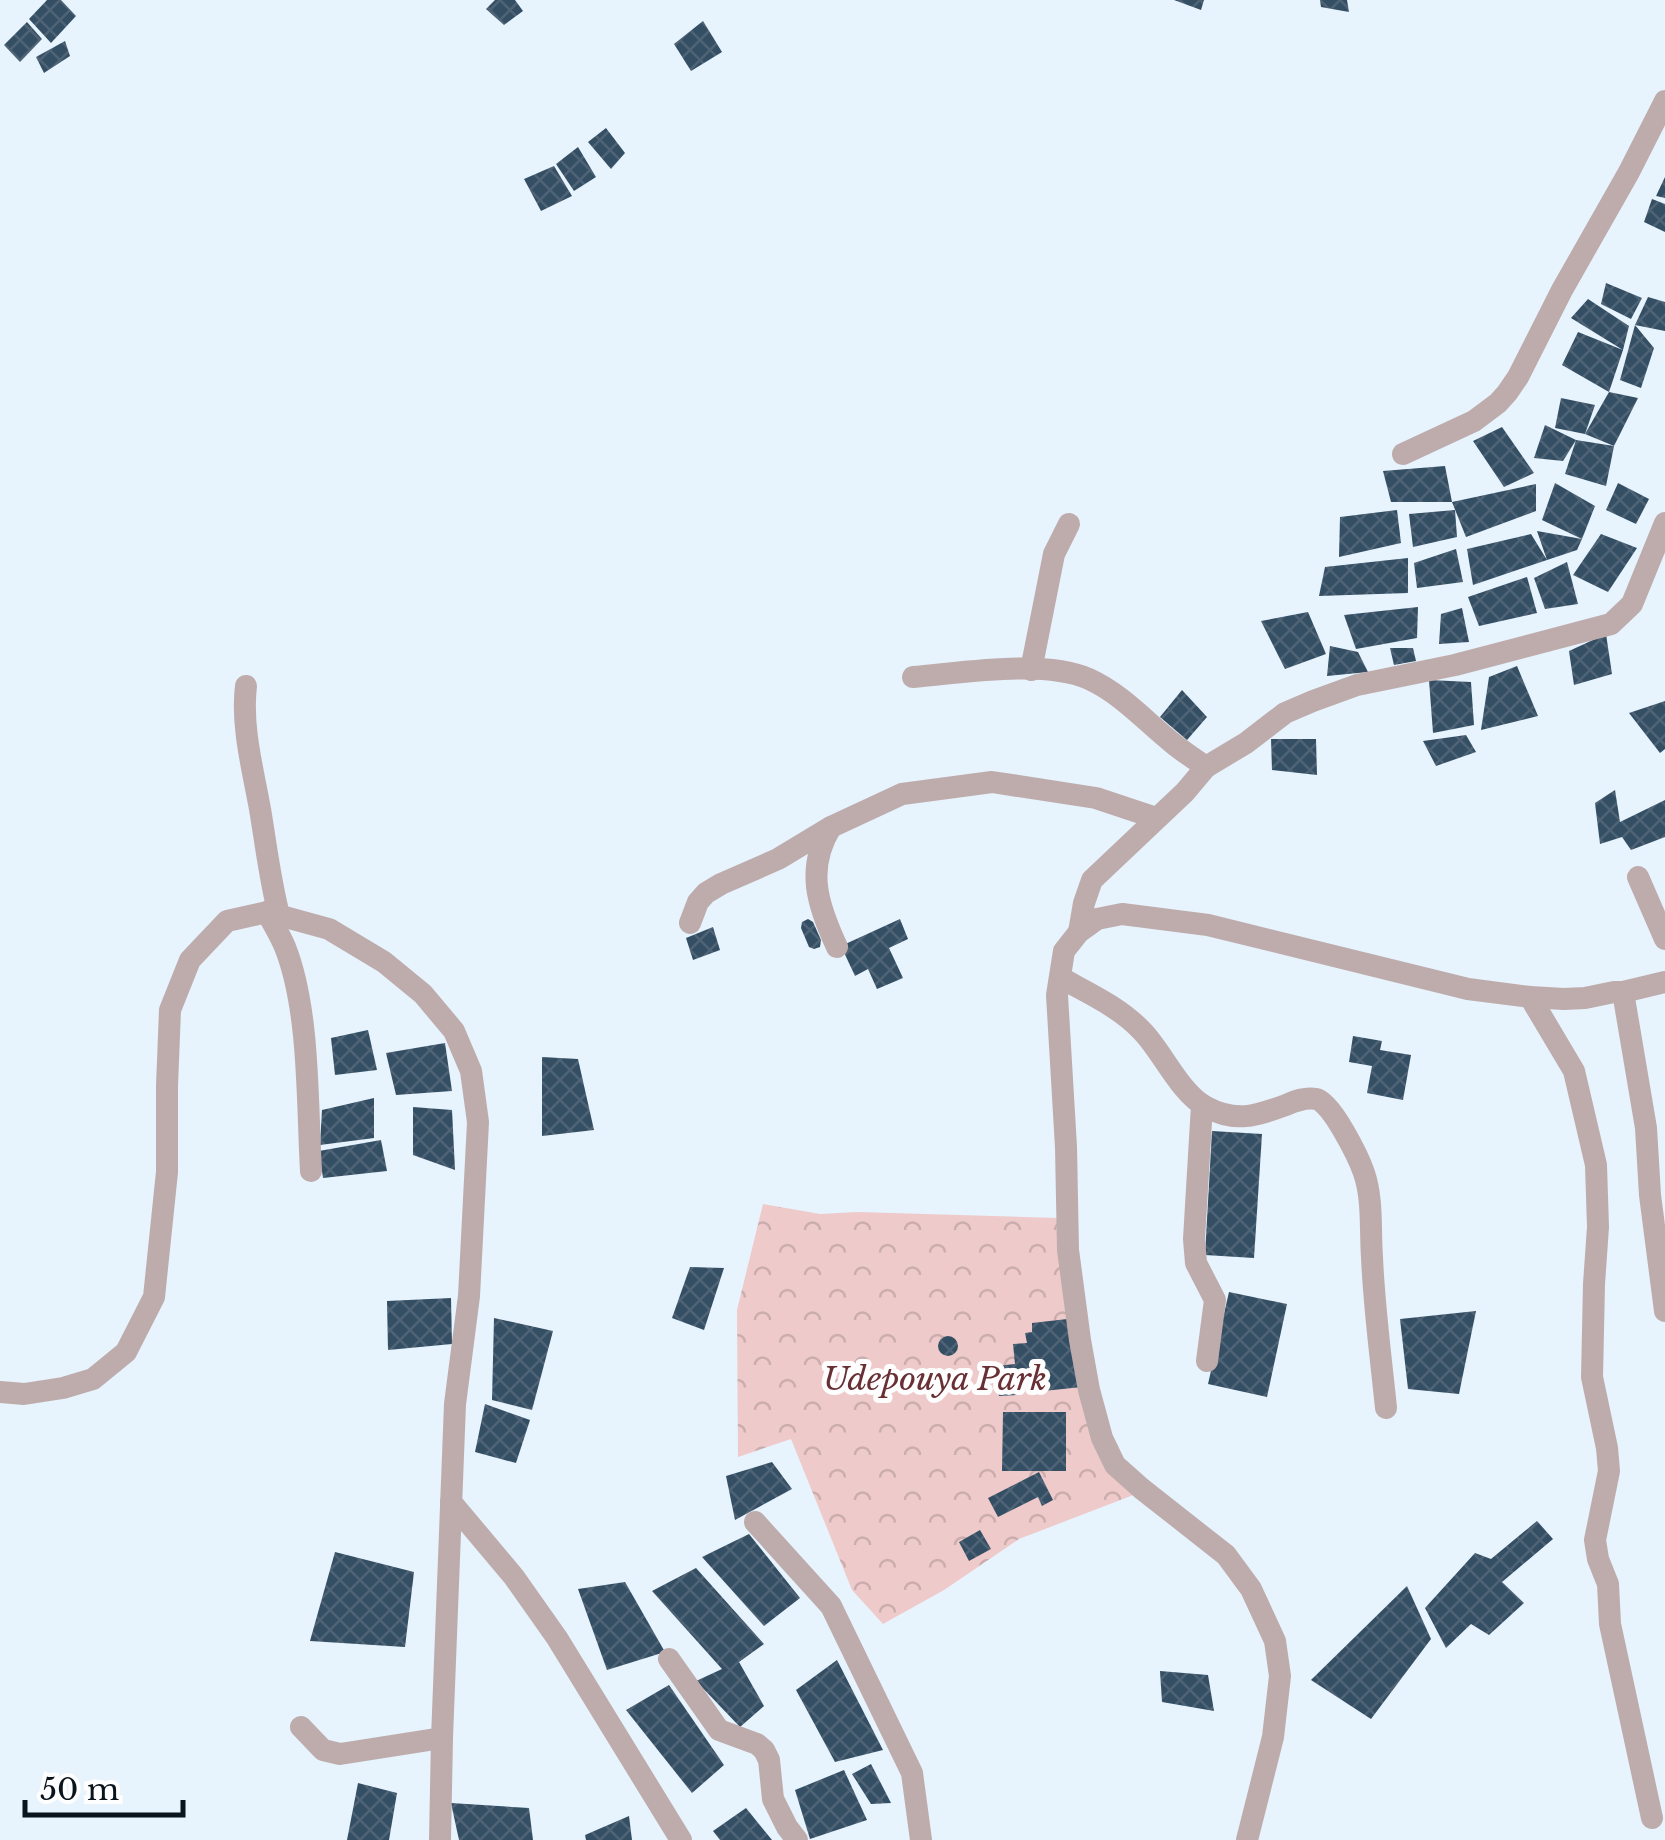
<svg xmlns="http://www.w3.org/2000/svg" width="1665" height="1840" viewBox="0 0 1665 1840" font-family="'Libre Baskerville',serif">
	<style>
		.park { fill: url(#park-crowns) }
		.building { fill: url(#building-cross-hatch) }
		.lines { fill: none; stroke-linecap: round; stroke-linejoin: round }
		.minor { stroke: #beacac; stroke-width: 22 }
		.labels { text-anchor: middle; stroke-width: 10; stroke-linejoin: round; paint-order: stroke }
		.park-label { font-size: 32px; font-style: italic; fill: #682f34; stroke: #fefefe }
	</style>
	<defs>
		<pattern id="park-crowns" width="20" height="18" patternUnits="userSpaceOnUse" patternTransform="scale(2.5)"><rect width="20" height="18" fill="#efcaca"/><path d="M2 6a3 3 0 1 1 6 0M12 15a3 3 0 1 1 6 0" fill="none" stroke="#ccadad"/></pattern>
		<pattern id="building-cross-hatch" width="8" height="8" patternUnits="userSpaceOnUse" patternTransform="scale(2.5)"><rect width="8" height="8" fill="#344e63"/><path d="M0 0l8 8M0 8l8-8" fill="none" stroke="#4e6375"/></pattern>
	</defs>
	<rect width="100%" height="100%" fill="#e7f3fd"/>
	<path class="park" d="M763,1204L820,1214L858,1212L1058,1218L1095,1396L1136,1494L1019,1539L944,1590L883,1624L852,1590L791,1439L738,1457L737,1310Z"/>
	<g class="building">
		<path d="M47,0H61L76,16L51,43L29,19Z"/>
		<path d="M495,0H515L523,11L504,25L486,9Z"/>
		<path d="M1174,0H1204L1201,10Z"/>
		<path d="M1320,0H1347L1349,12L1321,7Z"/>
		<path d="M703,21L722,52L691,71L674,44Z"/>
		<path d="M27,22L42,39L20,62L4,45Z"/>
		<path d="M65,41L70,56L44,73L36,57Z"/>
		<path d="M606,128L625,153L611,169L588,142Z"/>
		<path d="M578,147L596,177L574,191L556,164Z"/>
		<path d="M554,166L572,196L541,211L524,179Z"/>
		<path d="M1665,177V198L1656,196Z"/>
		<path d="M1652,199L1665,204V232L1644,222Z"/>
		<path d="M1606,283L1642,298L1631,319L1601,304Z"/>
		<path d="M1648,297L1665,302V331L1635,325Z"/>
		<path d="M1588,299L1629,326L1623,350L1609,392L1562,365L1578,332L1623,350L1571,318Z"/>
		<path d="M1635,325L1654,348L1641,388L1620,380Z"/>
		<path d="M1609,392L1638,398L1614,446L1585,434Z"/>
		<path d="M1561,398L1595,405L1585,434L1555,428Z"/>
		<path d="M1545,425L1576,440L1614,446L1606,486L1565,474L1576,440L1563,461L1534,458Z"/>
		<path d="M1502,427L1534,473L1504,487L1473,441Z"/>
		<path d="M1445,466L1452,502L1536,484V511L1466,537L1452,502H1391L1383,471Z"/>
		<path d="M1555,483L1595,506L1582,539L1542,520Z"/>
		<path d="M1618,483L1649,499L1636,524L1606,510Z"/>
		<path d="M1397,510L1401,543L1339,557L1340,517Z"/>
		<path d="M1455,510L1457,537L1413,547L1409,514Z"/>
		<path d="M1537,531L1582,539L1577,550L1547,560L1473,585L1467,549L1531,534L1547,560Z"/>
		<path d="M1601,534L1637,548L1608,592L1573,575Z"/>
		<path d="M1456,549L1463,582L1417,588L1414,563Z"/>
		<path d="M1408,558V593L1319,596L1325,567Z"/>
		<path d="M1567,562L1578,604L1545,609L1534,578Z"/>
		<path d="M1527,577L1537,613L1479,626L1468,597Z"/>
		<path d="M1418,607L1417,638L1356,649L1344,615Z"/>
		<path d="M1462,608L1469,642L1439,644L1441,614Z"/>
		<path d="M1308,612L1326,654L1285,669L1261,621Z"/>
		<path d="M1606,634L1612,674L1574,685L1569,651Z"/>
		<path d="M1330,646L1358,652L1368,672L1327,676Z"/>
		<path d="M1390,648H1413L1416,661L1394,665Z"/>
		<path d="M1517,666L1538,716L1481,730L1489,677Z"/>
		<path d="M1429,680L1471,682L1474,725L1433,733Z"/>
		<path d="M1182,690L1207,717L1187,740L1160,717Z"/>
		<path d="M1665,701V749L1660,753L1629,713Z"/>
		<path d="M1466,735L1476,752L1436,766L1423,741Z"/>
		<path d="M1271,739H1316L1317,775L1272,770Z"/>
		<path d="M1615,790L1620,822L1665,800V837L1631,850L1622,837L1600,844L1595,803Z"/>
		<path d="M808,919L813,922L821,940L820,947L814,949L809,947L801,928L802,922Z"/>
		<path d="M900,919L908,939L889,948L903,978L877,989L868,969L855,976L841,946Z"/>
		<path d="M713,927L720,950L693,960L686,938Z"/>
		<path d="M368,1030L377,1070L335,1075L331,1038Z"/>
		<path d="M1353,1036L1382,1041L1380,1050L1411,1055L1403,1100L1367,1093L1372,1066L1349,1062Z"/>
		<path d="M445,1043L452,1091L396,1095L386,1053Z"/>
		<path d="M542,1057L578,1059L594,1130L542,1136Z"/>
		<path d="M374,1098V1138L320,1145L322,1110Z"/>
		<path d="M413,1107L452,1110L455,1170L413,1155Z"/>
		<path d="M1212,1131L1262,1134L1254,1258L1205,1255Z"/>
		<path d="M381,1140L387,1171L323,1178L319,1151Z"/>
		<path d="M690,1267L724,1268L704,1330L672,1318Z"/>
		<path d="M1229,1292L1287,1304L1267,1397L1208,1384Z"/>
		<path d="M451,1298L452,1344L388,1350L387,1301Z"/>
		<path d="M1476,1311L1459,1394L1408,1389L1400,1319Z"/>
		<path d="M494,1318L553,1331L532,1410L492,1400Z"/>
		<path d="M1076,1318L1082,1387L1034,1392L1033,1383L1016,1384L1017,1395L999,1396L996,1366L1015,1364L1013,1344L1027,1343L1025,1333L1032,1332V1323Z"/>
		<circle cx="948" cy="1346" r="10"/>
		<path d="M485,1404L530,1420L516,1463L475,1452Z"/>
		<path d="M1003,1412H1066V1471H1002Z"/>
		<path d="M772,1462L792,1489L735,1520L726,1476Z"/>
		<path d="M1039,1472L1053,1500L1042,1506L1038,1497L998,1517L988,1498Z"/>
		<path d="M1537,1521L1553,1539L1502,1582L1524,1603L1489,1635L1471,1624L1446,1648L1425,1608L1475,1553L1491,1559Z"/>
		<path d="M980,1530L991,1549L969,1561L959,1542Z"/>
		<path d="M749,1534L800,1598L764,1626L702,1557Z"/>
		<path d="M335,1552L414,1572L405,1647L310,1641Z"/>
		<path d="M696,1568L764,1644L739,1662L764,1706L740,1727L696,1681L722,1669L652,1591Z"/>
		<path d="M625,1582L665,1652L607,1670L578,1589Z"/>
		<path d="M1407,1586L1431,1639L1371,1719L1311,1680Z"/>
		<path d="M837,1660L883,1750L835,1762L796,1690Z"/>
		<path d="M1160,1671L1208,1675L1214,1711L1162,1702Z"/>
		<path d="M669,1685L724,1765L692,1793L626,1710Z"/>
		<path d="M871,1764L891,1803L871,1804L852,1774Z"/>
		<path d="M844,1770L867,1820L810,1839L795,1790Z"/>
		<path d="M358,1783L397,1793L389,1840H347Z"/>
		<path d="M451,1803L529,1808L533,1840H459Z"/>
		<path d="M746,1808L772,1840H720L713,1831Z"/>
		<path d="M629,1816L632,1840H586L585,1835Z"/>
	</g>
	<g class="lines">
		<g class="minor">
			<path d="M1403,454L1474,421L1498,403L1507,393L1518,377L1562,290L1629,172L1665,101"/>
			<path d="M1031,670L1054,554L1069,524"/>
			<path d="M913,677C962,673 1044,659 1089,679C1122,694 1147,723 1175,745C1185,753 1196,760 1206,767"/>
			<path d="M246,686C241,726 253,770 260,809C266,845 270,880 279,915"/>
			<path d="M1638,877L1665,939"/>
			<path d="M267,912C273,924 280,935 285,947C310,1010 307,1103 311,1171"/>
			<path d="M690,923L698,902L706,893L721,884L778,859L831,827"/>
			<path d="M1079,932L1084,903L1092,880L1185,792L1206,767L1246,743L1285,713L1313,701L1357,685L1455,665L1611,624L1632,604L1665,523"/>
			<path d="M837,947C818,906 805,869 831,827L902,794L992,782L1096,798L1156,818"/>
			<path d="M1061,978C1090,994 1121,1008 1143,1032C1163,1053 1180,1093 1206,1107C1236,1123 1256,1116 1286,1105C1295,1101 1305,1097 1316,1099C1331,1101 1359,1158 1364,1173C1373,1199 1370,1230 1372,1257C1374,1307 1381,1358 1386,1408"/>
			<path d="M1623,992L1646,1128L1650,1195L1665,1311"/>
			<path d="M1530,997L1574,1071L1596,1165L1598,1227L1594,1284L1592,1377L1607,1448L1609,1471L1595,1540L1598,1559L1608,1584L1610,1624L1652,1818"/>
			<path d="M1202,1105L1194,1239L1196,1263L1215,1300L1207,1361"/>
			<path d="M0,1392L24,1394L63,1388L93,1379L126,1352L154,1297L167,1172V1086L170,1010L190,960L227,921L267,912L329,929L384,962L423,994L454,1031L471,1071L478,1122L469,1296L455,1404L442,1738L440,1840"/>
			<path d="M451,1502L514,1577L557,1638L681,1840"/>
			<path d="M755,1522L831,1606L912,1773L921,1840"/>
			<path d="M669,1659L719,1730L757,1744L764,1750L769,1760L773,1799L787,1827L797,1840"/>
			<path d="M301,1727L323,1750L340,1754L442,1738"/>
			<path d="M1247,1840L1273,1737L1280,1676L1275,1641L1251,1589L1226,1555L1142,1489L1115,1465L1102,1438L1089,1390L1080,1340L1068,1250L1066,1147L1057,995L1064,951L1079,932L1097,919L1122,914L1208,925L1468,989L1530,997L1564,999L1585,998L1614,992H1623L1665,982"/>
		</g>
	</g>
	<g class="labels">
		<g class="park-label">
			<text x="935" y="1390">Udepouya Park</text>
		</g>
	</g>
	<path d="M25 1800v15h158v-15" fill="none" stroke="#09141c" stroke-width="5"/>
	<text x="40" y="1800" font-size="30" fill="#09141c" stroke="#fefefe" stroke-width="8" paint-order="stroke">50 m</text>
</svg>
